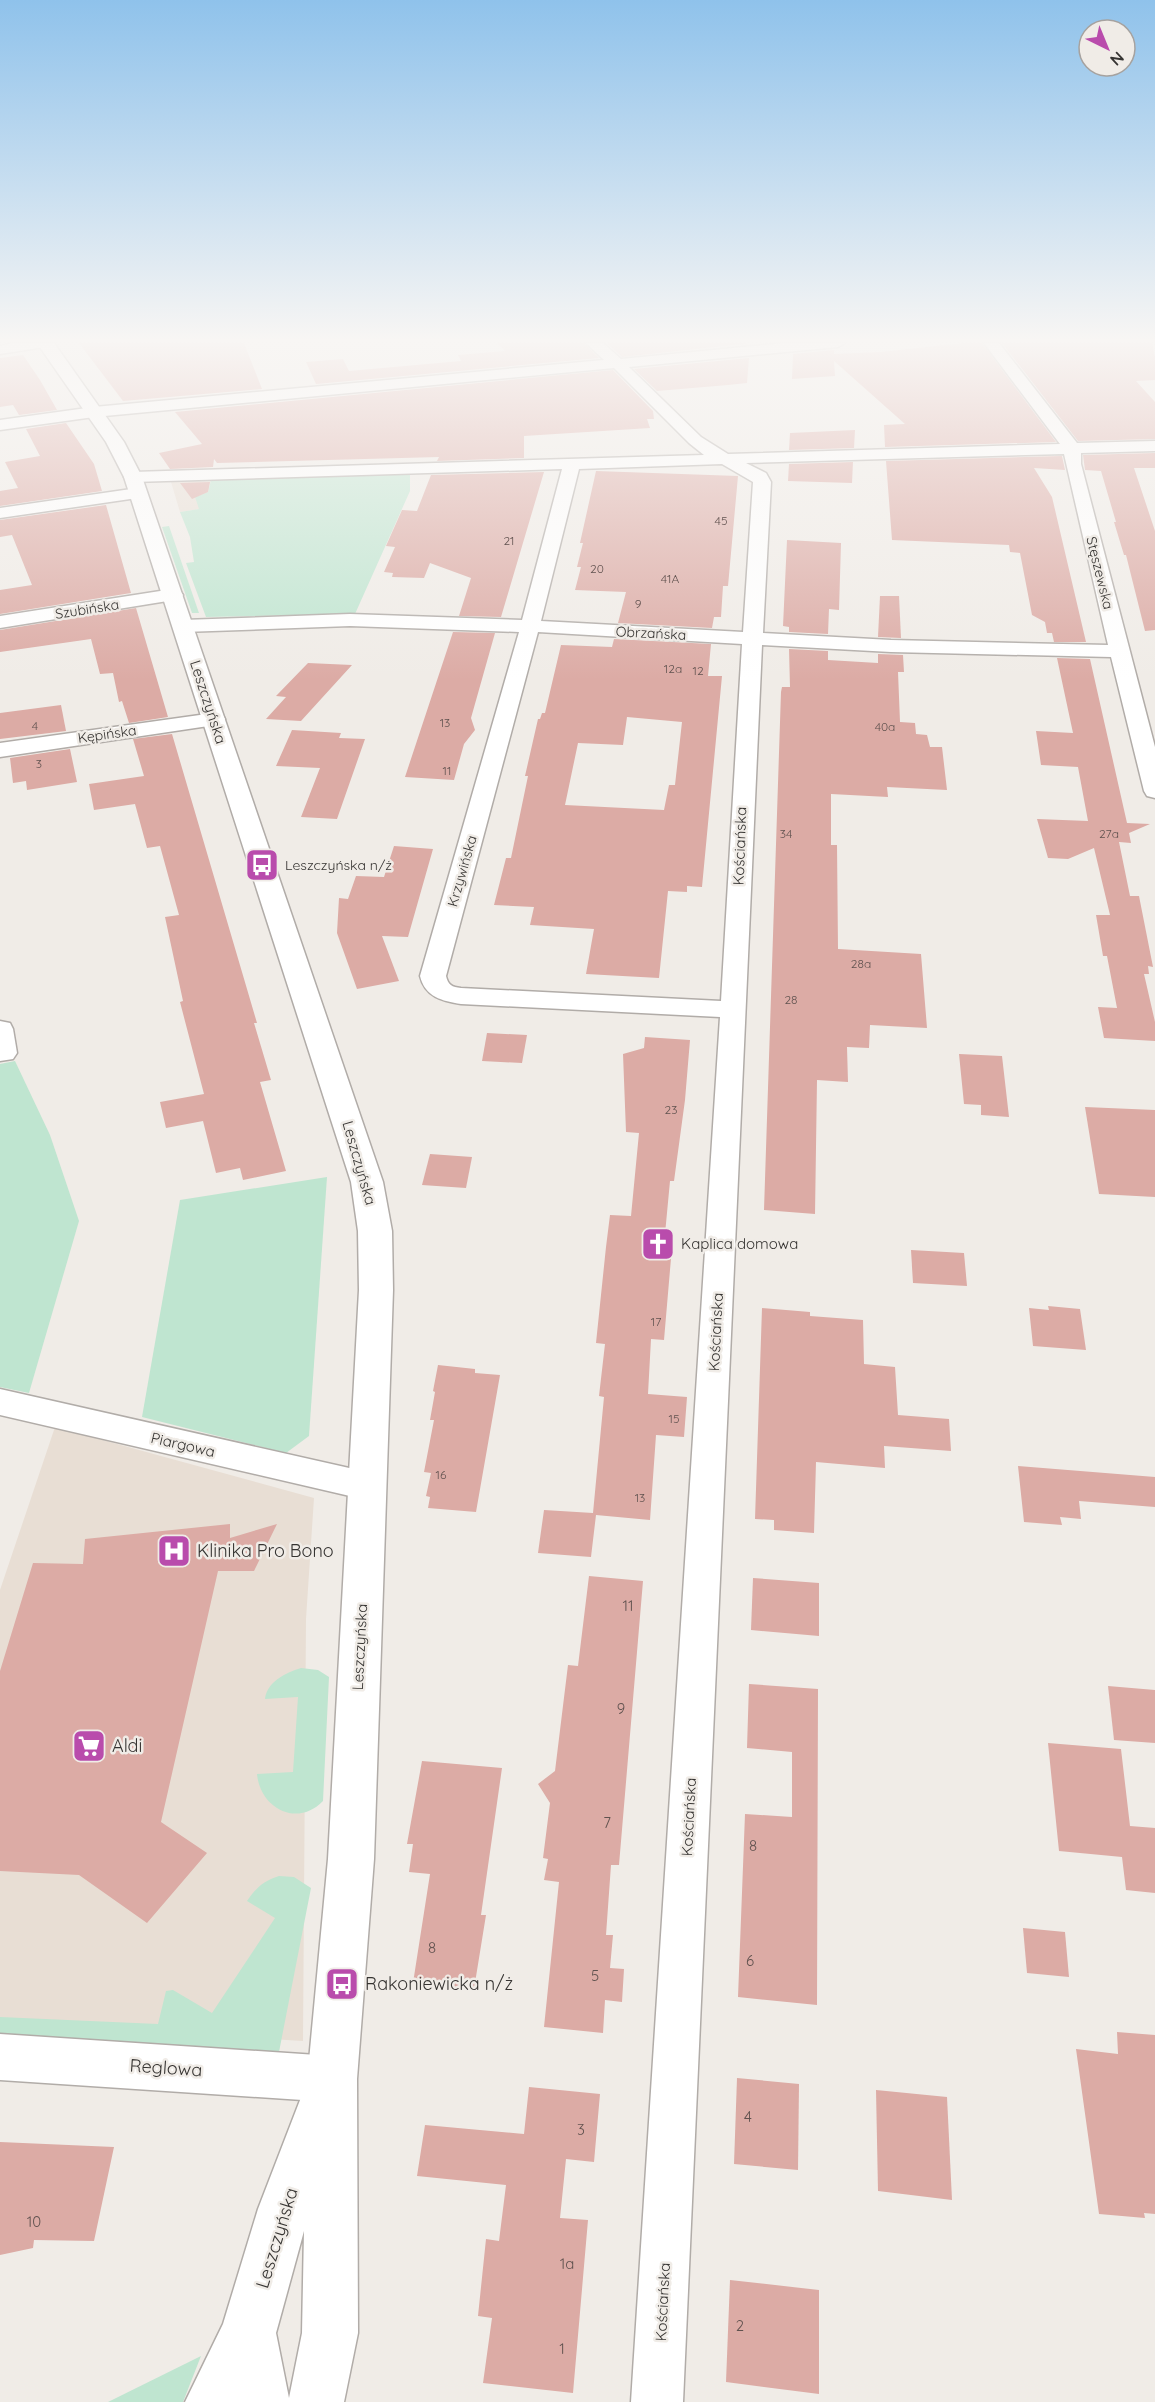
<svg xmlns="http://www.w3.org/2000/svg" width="1155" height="2402" viewBox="0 0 1155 2402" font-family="Quicksand,sans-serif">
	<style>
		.built { fill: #e8ded4 }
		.green { fill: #bfe5d0 }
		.building { fill: #dcaba5; fill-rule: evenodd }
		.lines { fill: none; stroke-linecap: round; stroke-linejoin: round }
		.street-casing { stroke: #b1aca8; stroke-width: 3 }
		.secondary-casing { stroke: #b1aca8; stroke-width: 3 }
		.street { fill: #fff; fill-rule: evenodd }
		.secondary { fill: #fff; fill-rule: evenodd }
		.labels { text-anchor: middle; stroke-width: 5; stroke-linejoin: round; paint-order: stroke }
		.number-label { font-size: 12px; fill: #60524f }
		.far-street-label { font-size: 14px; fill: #363432; stroke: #f0ece7 }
		.far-poi-label { font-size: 14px; fill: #363432; stroke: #f0ece7; text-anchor: start }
		.street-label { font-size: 15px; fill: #363432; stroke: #f0ece7 }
		.poi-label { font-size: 15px; fill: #363432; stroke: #f0ece7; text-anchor: start }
		.near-number-label { font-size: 15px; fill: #60524f }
		.near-poi-label { font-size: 18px; fill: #363432; stroke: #f0ece7; text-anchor: start }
		.near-street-label { font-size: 18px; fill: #363432; stroke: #f0ece7 }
	</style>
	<rect width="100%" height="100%" fill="#f0ece7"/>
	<g class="built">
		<path d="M211,480L208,492L199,505L200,509L180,512L171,482Z"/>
		<path d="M55,1427L314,1498L306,1619L303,2041L0,2023V1590Z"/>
	</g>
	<g class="green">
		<path d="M410,474V491L355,614L206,617L186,563L194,562L190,537L180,512L199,509L195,497L208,492L211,480Z"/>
		<path d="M169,526L199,613H192L162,527Z"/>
		<path d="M15,1061L50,1135L79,1221L29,1393L0,1387V1064Z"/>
		<path d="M327,1177L309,1436L286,1453L142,1417L180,1200Z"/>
		<path d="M301,1668L318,1670L329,1677L323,1801C297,1828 260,1808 257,1774L293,1772L298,1697L265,1699C267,1682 285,1673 301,1668Z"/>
		<path d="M279,1876L294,1877L311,1888L279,2052L0,2039V2017L158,2024L166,1991L173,1990L212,2013L275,1918L247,1901C256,1888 263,1881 279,1876Z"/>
		<path d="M201,2356L183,2402H108Z"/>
	</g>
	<g class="building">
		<path d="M79,343H244L262,389L123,401Z"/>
		<path d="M497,343H584L599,358L316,384L306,362L343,359L349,371L461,361L458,355L505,351Z"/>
		<path d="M607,343H751L622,357Z"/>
		<path d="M963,343H982L1056,442L885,447L884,425L905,424L834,361L835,376L792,379L793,354L834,350V354L881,352Z"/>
		<path d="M1002,343H1152L1155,357V380L1136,381L1155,402V439L1078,441Z"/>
		<path d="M23,355L40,380L57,410L19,415L13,405L0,407V358Z"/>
		<path d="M749,358L747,383L728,385L657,391L634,369Z"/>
		<path d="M613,370L653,411L654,419H647L650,428L524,436V458L437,461L439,457L217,463L214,459L213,467L170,469L159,453L202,444L175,412Z"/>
		<path d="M66,423L94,464L102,491L0,506V491L18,488L5,462L40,456L26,429Z"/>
		<path d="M855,430L854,448L789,450L790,433Z"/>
		<path d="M1155,453V468H1134L1155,531V630L1145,631L1126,555H1124L1114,522H1116L1101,471L1085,470L1083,455Z"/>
		<path d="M1062,456L1065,470L1034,468L1052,497L1086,642H1054L1052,633H1047L1045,622L1032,615L1020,553L1010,552L1009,545L892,540L886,461Z"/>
		<path d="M853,462L852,483L788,481L789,464Z"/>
		<path d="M596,471L738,476L728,586H723L721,617H714L712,628L618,623L626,592L575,590L581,567H577L583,543H580Z"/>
		<path d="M544,472L501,617L459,616L471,578L430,563L424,578L392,577L393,573L384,572L395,547L386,546L402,510L417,511L431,475Z"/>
		<path d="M210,482L208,492L192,499L180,483Z"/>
		<path d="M106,505L131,593L0,614V590L32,585L12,535L0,537V520Z"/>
		<path d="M787,540L841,543L839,610L829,609L828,634L789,632V627L783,626Z"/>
		<path d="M880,596H899L901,638L878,637Z"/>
		<path d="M136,608L168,717L129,723L122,701L119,702L113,673L100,674L91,639L0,652V630Z"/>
		<path d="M453,632L495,633L471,718L475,730L464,744L454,780L405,777Z"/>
		<path d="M614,639L711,644L708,676H722L702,887L687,886V892L668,891L659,978L586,974L594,929L530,925L534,907L494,905L506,858H511L528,776H525L538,719H540L542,713H545L561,645L612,647ZM627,717L682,722L675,785H669L664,810L565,805L578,743L623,745Z"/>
		<path d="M789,649L828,651V660L878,663V654L903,655L904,672H898L900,722L915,723L916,734L927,735L930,747H942L947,790L887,787L888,797L831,794V845H837L838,949L921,954L927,1028L870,1025L869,1048L847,1047L848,1082L817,1080L815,1214L764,1210L781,692L782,687H790Z"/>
		<path d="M1057,658L1090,659L1127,823L1150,824L1129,833L1131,843L1119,842L1130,896H1139L1153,967L1148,966L1149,974H1144L1155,1022V1041L1104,1038L1098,1007L1117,1008L1107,956H1103L1096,915H1110L1094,848L1068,859L1048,858L1037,819L1088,821L1078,767L1041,765L1036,731L1073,733Z"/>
		<path d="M308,663L352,665L301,721L266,719L286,697L276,696Z"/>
		<path d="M61,705L66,731L0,739V713Z"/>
		<path d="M292,730L341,733L339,738L365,739L337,819L301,817L320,768L276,766Z"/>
		<path d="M172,734L257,1023H254L271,1080L260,1082L286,1171L243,1180L240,1168L216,1173L203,1121L166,1128L160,1102L204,1094L180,1002L183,1001L165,917L179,915L160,846L147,848L135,804L94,810L89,784L144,776L133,739Z"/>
		<path d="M70,749L77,782L27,790L26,781L13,783L10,758Z"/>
		<path d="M394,846L433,849L408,937L382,936L399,981L357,989L337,933L339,898L348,899L356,876L384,877Z"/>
		<path d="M487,1033L527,1035L522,1063L482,1061Z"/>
		<path d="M645,1037L690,1040L685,1100L674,1181H670L665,1234L673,1235L664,1340L651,1339L648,1394L687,1397L684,1437L656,1435L650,1520L596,1515L591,1557L538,1553L544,1510L593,1513L604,1397L599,1396L605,1344L596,1343L606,1247L610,1215L631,1216L639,1133L626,1132L623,1054L644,1048Z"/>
		<path d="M959,1054L1002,1056L1009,1117L981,1115V1105L964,1104Z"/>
		<path d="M1085,1107L1155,1110V1197L1099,1194Z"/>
		<path d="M430,1154L472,1157L466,1188L422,1185Z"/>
		<path d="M911,1250L964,1253L967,1286L913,1283Z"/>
		<path d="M1048,1306L1080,1309L1086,1350L1033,1346L1029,1308L1049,1310Z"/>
		<path d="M762,1308L810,1312V1316L863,1320L864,1364L895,1367L898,1415L949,1419L951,1451L884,1446L885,1468L816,1462L814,1533L774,1530V1520L755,1519Z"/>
		<path d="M438,1365L475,1369V1373L500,1375L476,1512L428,1508L430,1497L426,1496L431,1473L424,1472L434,1420H430L435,1392L433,1391Z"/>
		<path d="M1018,1466L1155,1477V1507L1079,1501L1081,1519L1060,1517L1062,1525L1024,1522Z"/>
		<path d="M230,1524V1538L277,1524L254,1571H218L161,1822L207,1853L147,1923L79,1875L0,1871V1671L33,1563L83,1564L85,1539Z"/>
		<path d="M589,1576L643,1581L619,1865H611L606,1935H613L610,1968L624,1969L622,2002L605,2000L603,2033L544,2027L559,1882L544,1880L548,1859L543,1858L550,1803L538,1784L555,1771L568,1665L578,1666Z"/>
		<path d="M753,1578L819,1583V1636L751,1630Z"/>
		<path d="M749,1684L818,1689L817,2005L738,1997L745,1814L792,1817V1752L747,1748Z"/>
		<path d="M1108,1686L1155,1690V1743L1114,1740Z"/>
		<path d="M1048,1743L1121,1749L1130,1826L1155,1828V1893L1126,1890L1122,1857L1059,1851Z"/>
		<path d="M422,1761L502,1768L481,1915H486L474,1989L413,1983L430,1874L409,1872L413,1844H407Z"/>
		<path d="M1023,1928L1065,1932L1069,1977L1027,1973Z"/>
		<path d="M1117,2032L1155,2035V2214L1144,2213L1145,2218L1099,2214L1076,2049L1118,2054Z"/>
		<path d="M737,2078L799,2084L798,2170L734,2164Z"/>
		<path d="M529,2087L600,2094L594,2162L566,2159L560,2218L588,2220L573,2393L483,2383L492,2318L478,2316L486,2239L499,2241L506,2185L417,2176L425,2125L524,2134Z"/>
		<path d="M876,2090L947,2097L952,2200L878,2191Z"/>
		<path d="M0,2142L114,2147L94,2241L34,2240L33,2248L0,2255Z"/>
		<path d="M730,2280L819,2290V2394L726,2382Z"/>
	</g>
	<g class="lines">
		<g class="street-casing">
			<g id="street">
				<path d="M13,343H51L44,347L0,354V346Z"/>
				<path d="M586,343H603L621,359L785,343H845L838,347L629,367L701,437L728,454L1060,444L984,343H999L1077,443L1155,441V451L1081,453V464L1155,747V798L1147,796L1144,791L1111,657L891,652L762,645L683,2402H631L720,1017L461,1004C442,1001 425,997 420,976L519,632L350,626L183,632L176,630L173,626L176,622L183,620L350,614L522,620L562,469L133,482L127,481L124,477L127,473L133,472L704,455L689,443L614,368L94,417L0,430V420L94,407L604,360ZM1064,454L1108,645L891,640L763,633L771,482L766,473L746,463ZM722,464L753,482L743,632L541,621L579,469ZM538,632L742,644L721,1001L461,988C452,987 448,985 446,976Z"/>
				<path d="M138,488L144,489L147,493L144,497L0,518V508Z"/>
				<path d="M173,589L180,591L183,595L180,599L0,628V616Z"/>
				<path d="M214,713L222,714L225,719L222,724L0,757V743Z"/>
				<path d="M0,1021L10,1023L13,1029L17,1053L13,1059L0,1061Z"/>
				<path d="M0,1389L367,1472L379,1476L385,1486L379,1496L367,1500L0,1415Z"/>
				<path d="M0,2034L332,2056L348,2063L355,2079L348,2095L332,2102L0,2080Z"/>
			</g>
		</g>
		<g class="secondary-casing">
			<path id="secondary" d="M37,343H54L124,442L142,477L383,1182L392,1231L393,1290L374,1859L357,2079L358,2333L344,2402H185L223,2324L258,2209L307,2082L328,1859L359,1290L358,1231L351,1182L124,477L106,442ZM304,2231L302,2333L289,2398L276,2333Z"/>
		</g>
		<use href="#street" class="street"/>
		<use href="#secondary" class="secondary"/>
	</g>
	<linearGradient id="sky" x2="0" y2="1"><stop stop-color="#8fc2eb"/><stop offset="0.5" stop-color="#f8f6f4"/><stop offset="1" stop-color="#f8f6f4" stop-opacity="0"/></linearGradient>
	<rect width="1155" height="680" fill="url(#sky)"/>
	<defs>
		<g id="bus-square" transform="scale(1.725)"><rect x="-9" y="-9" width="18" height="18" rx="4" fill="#b94cac" stroke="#f0ece7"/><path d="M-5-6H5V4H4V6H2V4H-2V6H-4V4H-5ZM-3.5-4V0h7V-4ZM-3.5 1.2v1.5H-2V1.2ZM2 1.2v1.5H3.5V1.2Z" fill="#fff"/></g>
		<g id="church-square" transform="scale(1.725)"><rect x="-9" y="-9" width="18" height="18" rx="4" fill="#b94cac" stroke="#f0ece7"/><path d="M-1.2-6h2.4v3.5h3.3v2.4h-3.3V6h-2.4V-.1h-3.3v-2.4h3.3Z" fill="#fff"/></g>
		<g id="hospital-square" transform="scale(1.725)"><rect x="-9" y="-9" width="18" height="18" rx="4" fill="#b94cac" stroke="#f0ece7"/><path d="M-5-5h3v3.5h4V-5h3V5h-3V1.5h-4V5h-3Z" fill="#fff"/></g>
		<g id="supermarket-square" transform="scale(1.725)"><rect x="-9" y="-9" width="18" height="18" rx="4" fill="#b94cac" stroke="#f0ece7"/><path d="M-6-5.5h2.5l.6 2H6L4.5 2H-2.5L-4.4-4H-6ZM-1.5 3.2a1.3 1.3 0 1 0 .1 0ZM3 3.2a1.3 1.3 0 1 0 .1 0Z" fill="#fff"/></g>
	</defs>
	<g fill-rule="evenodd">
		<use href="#bus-square" x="262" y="865"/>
		<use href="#church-square" x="658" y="1244"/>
		<use href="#hospital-square" x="174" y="1551"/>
		<use href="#supermarket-square" x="89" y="1746"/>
		<use href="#bus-square" x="342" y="1984"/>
	</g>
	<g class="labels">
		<g class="number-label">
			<text x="721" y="525">45</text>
			<text x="509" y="545">21</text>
			<text x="597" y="573">20</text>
			<text x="670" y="583">41A</text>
			<text x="638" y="608">9</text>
			<text x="673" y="673">12a</text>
			<text x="698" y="675">12</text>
			<text x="445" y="727">13</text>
			<text x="35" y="730">4</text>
			<text x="885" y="731">40a</text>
			<text x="39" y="768">3</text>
			<text x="447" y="775">11</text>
			<text x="786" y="838">34</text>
			<text x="1109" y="838">27a</text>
			<text x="861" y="968">28a</text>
			<text x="791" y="1004">28</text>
			<text x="671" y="1114">23</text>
			<text x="656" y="1326">17</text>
			<text x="674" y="1423">15</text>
			<text x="441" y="1479">16</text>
			<text x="640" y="1502">13</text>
		</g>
		<g class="far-street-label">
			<text transform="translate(1100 573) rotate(76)" y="5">Stęszewska</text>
			<text transform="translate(87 609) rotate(-9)" y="5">Szubińska</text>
			<text transform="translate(651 633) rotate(3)" y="5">Obrzańska</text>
			<text transform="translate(107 734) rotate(-8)" y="5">Kępińska</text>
			<text transform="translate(462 871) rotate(-74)" y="5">Krzywińska</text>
		</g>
		<g class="far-poi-label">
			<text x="285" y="870">Leszczyńska n/ż</text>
		</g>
		<g class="street-label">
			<text transform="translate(208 702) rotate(72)" y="5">Leszczyńska</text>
			<text transform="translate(740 846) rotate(-88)" y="5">Kościańska</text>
			<text transform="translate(359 1163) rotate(74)" y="5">Leszczyńska</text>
			<text transform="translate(716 1332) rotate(-87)" y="5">Kościańska</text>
			<text transform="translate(183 1445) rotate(13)" y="5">Piargowa</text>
			<text transform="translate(360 1647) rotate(-87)" y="5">Leszczyńska</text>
			<text transform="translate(689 1817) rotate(-87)" y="5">Kościańska</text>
			<text transform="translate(663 2302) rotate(-87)" y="5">Kościańska</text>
		</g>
		<g class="poi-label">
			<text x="681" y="1249">Kaplica domowa</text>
		</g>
		<g class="near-number-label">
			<text x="628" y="1611">11</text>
			<text x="621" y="1714">9</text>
			<text x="607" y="1828">7</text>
			<text x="753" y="1851">8</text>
			<text x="432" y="1953">8</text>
			<text x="750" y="1966">6</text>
			<text x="595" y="1981">5</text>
			<text x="748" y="2122">4</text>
			<text x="581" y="2135">3</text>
			<text x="34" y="2227">10</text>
			<text x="567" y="2269">1a</text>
			<text x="740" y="2331">2</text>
			<text x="562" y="2354">1</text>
		</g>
		<g class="near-poi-label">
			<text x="197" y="1557">Klinika Pro Bono</text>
			<text x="112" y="1752">Aldi</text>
			<text x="365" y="1990">Rakoniewicka n/ż</text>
		</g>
		<g class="near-street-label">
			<text transform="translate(166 2068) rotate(4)" y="6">Reglowa</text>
			<text transform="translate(277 2238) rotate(-73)" y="6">Leszczyńska</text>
		</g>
	</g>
	<g transform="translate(1107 48) rotate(137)"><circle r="28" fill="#f0ece7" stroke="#a6a29f" stroke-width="1.5"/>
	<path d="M0-4.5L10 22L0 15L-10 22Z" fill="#b94cac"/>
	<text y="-9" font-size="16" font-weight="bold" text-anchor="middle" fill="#363432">N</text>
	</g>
</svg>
